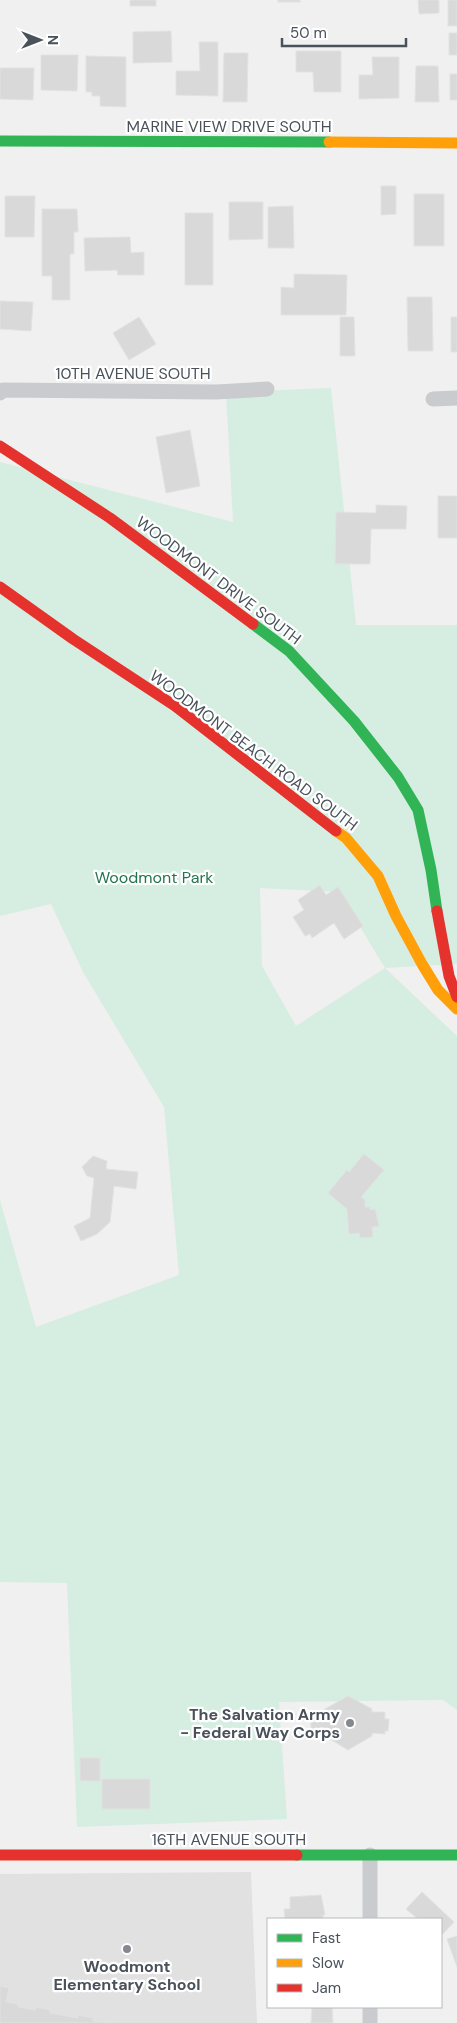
<svg xmlns="http://www.w3.org/2000/svg" width="457" height="2023" viewBox="0 0 457 2023" font-family="'DM Sans',sans-serif">
	<style>
		.education { fill: #e2e1e1 }
		.green { fill: #d6ede1; fill-rule: evenodd }
		.building { fill: #d9d9da; stroke: #e1e2e2 }
		.lines { fill: none; stroke-linecap: round; stroke-linejoin: round }
		.street { stroke: #cacbce; stroke-width: 15 }
		.fast { stroke: #30b455; stroke-width: 11 }
		.slow { stroke: #ff9f0a; stroke-width: 11 }
		.jam { stroke: #e5322d; stroke-width: 11 }
		.poi-dot { fill: #83898e; stroke: #fff; stroke-width: 2 }
		.labels { text-anchor: middle; stroke-width: 4.5; stroke-linejoin: round; paint-order: stroke }
		.street-label { font-size: 16px; fill: #49515a; stroke: #fff }
		.park-label { font-size: 16px; fill: #20744f; stroke: #fff }
		.poi-label { font-size: 16px; font-weight: bold; fill: #49515a; stroke: #fff; text-anchor: end }
	</style>
	<rect width="100%" height="100%" fill="#f0f0f0"/>
	<path class="education" d="M251,1872L257,2023H0V1874Z"/>
	<path class="green" d="M331,388L356,625H457V964L385,968L457,1036V1710L443,1700L279,1702L287,1819L77,1827L67,1583L0,1582V1200L36,1327L179,1275L164,1107L83,972L51,904L0,916V462L233,522L226,392ZM260,888L339,892L385,968L296,1026L262,966Z"/>
	<g class="building">
		<rect x="130" y="0" width="26" height="6"/>
		<rect x="278" y="0" width="22" height="2"/>
		<path d="M418,0H439V13L419,14Z"/>
		<rect x="448" y="0" width="9" height="26"/>
		<path d="M171,31L172,62L133,63V32Z"/>
		<rect x="449" y="33" width="8" height="22"/>
		<path d="M199,42H218V96L176,95V71H200Z"/>
		<path d="M296,51H341V92H314L313,72H296Z"/>
		<path d="M224,53H248L247,102H223Z"/>
		<path d="M41,55H78L77,91L41,90Z"/>
		<path d="M86,56L126,57V107L100,106V96H92V92H86Z"/>
		<path d="M372,57H399V98L359,99V75H373Z"/>
		<path d="M416,66H438L439,102H415Z"/>
		<path d="M0,68H34L33,100L0,99Z"/>
		<rect x="450" y="74" width="7" height="26"/>
		<path d="M381,186H396V214L381,215Z"/>
		<rect x="414" y="194" width="30" height="52"/>
		<path d="M5,196H35L34,237H5Z"/>
		<path d="M229,202H263V239L229,240Z"/>
		<path d="M293,206L294,248H268V207Z"/>
		<path d="M42,209H77L78,232H74V254H70V300H52V276H42Z"/>
		<rect x="185" y="213" width="28" height="72"/>
		<path d="M130,237L131,253L144,252V275H118L117,270L85,271L84,238Z"/>
		<path d="M294,274L347,275L346,315H281V287L294,288Z"/>
		<path d="M407,297H432L433,351H408Z"/>
		<path d="M0,301L33,302L31,331L0,329Z"/>
		<path d="M139,317L156,344L129,360L113,333Z"/>
		<path d="M340,317H354L355,356H340Z"/>
		<rect x="451" y="317" width="6" height="35"/>
		<path d="M190,430L200,486L166,493L156,437Z"/>
		<rect x="438" y="496" width="19" height="42"/>
		<path d="M376,505L407,506L406,529H371L370,564H335L336,512L376,513Z"/>
		<path d="M320,885L326,895L338,887L363,926L344,939L334,923L312,938L310,934L305,936L293,917L304,910L298,900Z"/>
		<path d="M364,1154L384,1170L361,1197L365,1200V1207H370V1210L375,1209L379,1226L372,1227L373,1237L360,1238L359,1233L349,1234L347,1209L328,1193L347,1170L349,1172Z"/>
		<path d="M93,1156L107,1161L106,1169L138,1172L136,1189L114,1186L110,1222L97,1234L81,1241L74,1226L90,1218L94,1178L87,1176L82,1167Z"/>
		<path d="M348,1696L372,1709V1712H385V1719H389L388,1731H385V1734L372,1733V1736L348,1750L325,1736V1728L320,1727V1733H312L311,1727V1711L325,1713V1709Z"/>
		<rect x="80" y="1758" width="20" height="23"/>
		<rect x="102" y="1779" width="48" height="30"/>
		<path d="M422,1892L454,1922L441,1936V1919H418L406,1909Z"/>
		<path d="M321,1895L325,1915H323V1919H285L284,1909H290V1897Z"/>
		<path d="M457,1936V1967L447,1939Z"/>
		<path d="M0,1986L9,1988L6,2002L18,2004V2007L35,2010L36,2007L50,2010V2013L78,2018V2015L93,2018V2021L106,2023H0Z"/>
		<path d="M312,2007H332L333,2023H311Z"/>
	</g>
	<g class="lines">
		<g class="street">
			<path d="M0,393L3,390L216,392L267,389"/>
			<path d="M433,399L457,398"/>
			<path d="M370,1919V1855"/>
			<path d="M370,2007V2023"/>
		</g>
		<g class="fast">
			<path d="M0,141L329,142"/>
			<path d="M253,624L289,651L354,721L398,777L418,810L431,870L437,911"/>
			<path d="M297,1855H457"/>
		</g>
		<g class="slow">
			<path d="M329,142L457,143"/>
			<path d="M336,831L346,838L378,876L396,916L422,964L438,990L457,1009"/>
		</g>
		<g class="jam">
			<path d="M0,446L110,518L253,624"/>
			<path d="M0,587L73,639L175,706L336,831"/>
			<path d="M437,911L449,976L457,997"/>
			<path d="M0,1855H297"/>
		</g>
	</g>
	<g class="poi-dot">
		<circle cx="350" cy="1723" r="5"/>
		<circle cx="127" cy="1949" r="5"/>
	</g>
	<g class="labels">
		<g class="street-label">
			<text x="229" y="132">MARINE VIEW DRIVE SOUTH</text>
			<text x="133" y="379">10TH AVENUE SOUTH</text>
			<text transform="translate(219 580) rotate(37)" y="6">WOODMONT DRIVE SOUTH</text>
			<text transform="translate(254 750) rotate(37)" y="6">WOODMONT BEACH ROAD SOUTH</text>
			<text x="229" y="1845">16TH AVENUE SOUTH</text>
		</g>
		<g class="park-label">
			<text x="154" y="883">Woodmont Park</text>
		</g>
		<g class="poi-label">
			<text x="340" y="1720">The Salvation Army<tspan x="340" dy="18">- Federal Way Corps</tspan></text>
			<text x="127" y="1972" text-anchor="middle">Woodmont<tspan x="127" dy="18">Elementary School</tspan></text>
		</g>
	</g>
	<rect x="267" y="1918" width="175" height="90" fill="#ffffff" stroke="#b6b9bd"/>
	<rect x="277" y="1934" width="25" height="8" fill="#30b455" stroke="#b6b9bd"/>
	<text x="312" y="1943" font-size="15" fill="#49515a">Fast</text>
	<rect x="277" y="1959" width="25" height="8" fill="#ff9f0a" stroke="#b6b9bd"/>
	<text x="312" y="1968" font-size="15" fill="#49515a">Slow</text>
	<rect x="277" y="1984" width="25" height="8" fill="#e5322d" stroke="#b6b9bd"/>
	<text x="312" y="1993" font-size="15" fill="#49515a">Jam</text>
	<g transform="translate(40 40) rotate(90)" stroke="#ffffff" stroke-width="4" paint-order="stroke">
	<path d="M0-4L9 19L0 12L-9 19Z" fill="#49515a"/>
	<text y="-8" font-size="14" font-weight="bold" text-anchor="middle" fill="#49515a">N</text>
	</g>
	<path d="M282 38v8h124v-8" fill="none" stroke="#49515a" stroke-width="2.5"/>
	<text x="290" y="38" font-size="15" fill="#49515a" stroke="#ffffff" stroke-width="4" paint-order="stroke">50 m</text>
</svg>
